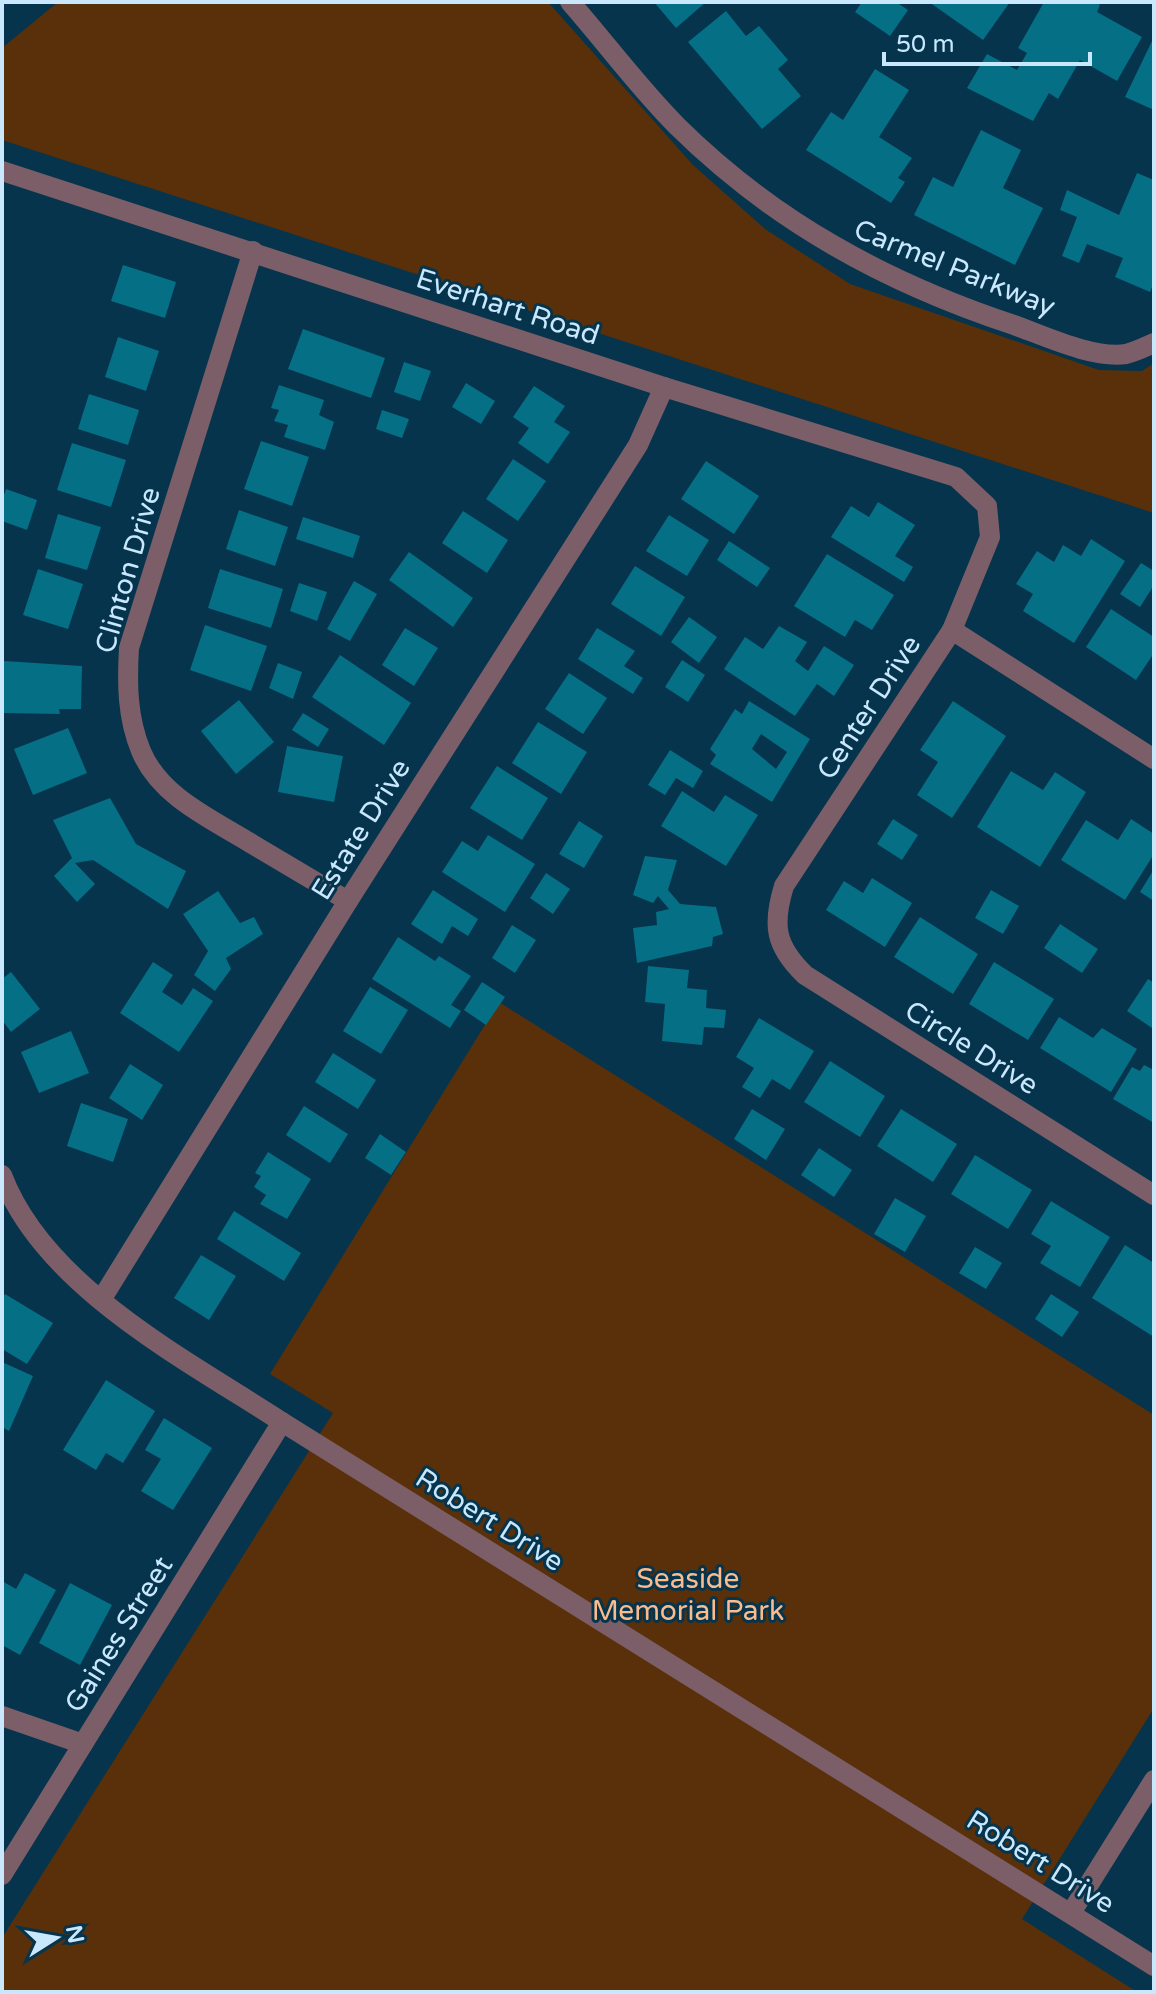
<svg xmlns="http://www.w3.org/2000/svg" width="1156" height="1994" viewBox="0 0 1156 1994" font-family="'Varela Round',sans-serif">
	<style>
		.green { fill: #59300a }
		.building { fill: #056f85; fill-rule: evenodd }
		.lines { fill: none; stroke-linecap: round; stroke-linejoin: round }
		.minor { stroke: #7b5e67; stroke-width: 20 }
		.tertiary { stroke: #7b5e67; stroke-width: 20 }
		.labels { text-anchor: middle; stroke-width: 6; stroke-linejoin: round; paint-order: stroke }
		.street-label { font-size: 28px; fill: #c9e8fd; stroke: #05344c }
		.park-label { font-size: 28px; fill: #fabb8d; stroke: #05344c }
	</style>
	<rect width="100%" height="100%" fill="#05344c"/>
	<g class="green">
		<path d="M58,2H548L693,165L765,229L850,284L1099,370L1142,371L1154,363V513L2,140V48Z"/>
		<path d="M499,1002L1154,1415V1708L1022,1919L1137,1992H2V1938L333,1413L270,1374Z"/>
	</g>
	<g class="building">
		<path d="M654,2H706L676,28Z"/>
		<path d="M862,2H896L908,10L890,36L855,12Z"/>
		<path d="M929,2H1010L983,40Z"/>
		<path d="M1044,2H1095L1100,5L1097,12L1142,37L1117,81L1080,60L1058,99L1049,93L1033,121L967,88L987,54L1017,70L1027,53L1018,48Z"/>
		<path d="M726,11L746,36L759,26L788,60L778,69L801,96L762,129L688,42Z"/>
		<path d="M1154,37V110L1125,97Z"/>
		<path d="M875,69L909,90L879,137L912,158L898,178L905,182L891,203L806,150L831,112L843,120Z"/>
		<path d="M981,130L1021,150L1003,188L1043,208L1015,265L914,215L933,177L953,187Z"/>
		<path d="M1137,173L1154,180V282L1150,292L1115,277L1123,258L1087,244L1079,263L1062,256L1077,217L1060,210L1067,190L1119,215Z"/>
		<path d="M123,265L176,282L165,318L111,301Z"/>
		<path d="M303,329L385,358L371,398L288,369Z"/>
		<path d="M118,337L159,351L146,391L105,377Z"/>
		<path d="M404,362L431,371L420,401L394,392Z"/>
		<path d="M466,383L495,401L481,424L452,407Z"/>
		<path d="M279,385L324,400L319,415L334,422L325,450L284,437L288,425L274,421L279,410L271,408Z"/>
		<path d="M534,386L565,406L554,422L570,432L548,464L518,443L529,428L513,417Z"/>
		<path d="M89,394L139,410L128,445L78,429Z"/>
		<path d="M382,410L409,419L402,438L376,429Z"/>
		<path d="M261,441L309,457L292,506L244,489Z"/>
		<path d="M72,443L126,460L111,507L57,490Z"/>
		<path d="M513,459L546,481L518,521L486,499Z"/>
		<path d="M706,461L759,496L734,534L681,499Z"/>
		<path d="M6,489L37,500L27,530L2,521V501Z"/>
		<path d="M878,502L915,525L895,556L913,567L904,582L831,537L851,506L869,517Z"/>
		<path d="M239,510L288,527L275,566L226,549Z"/>
		<path d="M463,511L508,540L487,573L442,543Z"/>
		<path d="M58,514L101,527L87,570L45,558Z"/>
		<path d="M669,515L709,540L687,576L646,551Z"/>
		<path d="M303,517L360,536L353,558L296,539Z"/>
		<path d="M1091,539L1125,561L1074,643L1023,611L1033,594L1016,584L1037,551L1054,562L1063,545L1081,556Z"/>
		<path d="M729,541L770,568L757,587L717,560Z"/>
		<path d="M409,552L473,598L453,627L389,580Z"/>
		<path d="M827,554L894,595L872,630L855,620L845,637L794,606Z"/>
		<path d="M1141,563L1154,571V585L1140,607L1120,594Z"/>
		<path d="M635,566L685,597L661,636L611,604Z"/>
		<path d="M38,569L83,584L68,629L23,615Z"/>
		<path d="M220,569L283,589L271,628L208,608Z"/>
		<path d="M354,581L377,594L350,641L327,629Z"/>
		<path d="M299,583L327,592L317,621L290,611Z"/>
		<path d="M1111,609L1154,637V653L1136,680L1086,647Z"/>
		<path d="M689,617L717,637L699,663L671,642Z"/>
		<path d="M205,625L267,646L251,691L190,670Z"/>
		<path d="M779,626L807,642L795,661L808,671L824,646L854,665L834,696L817,684L795,716L724,669L745,637L763,649Z"/>
		<path d="M405,628L438,648L414,686L382,665Z"/>
		<path d="M597,628L635,651L624,666L643,678L633,694L578,659Z"/>
		<path d="M340,655L411,703L384,745L312,697Z"/>
		<path d="M682,660L705,675L688,702L665,687Z"/>
		<path d="M4,661L82,666L81,709H59L60,714L2,713Z"/>
		<path d="M278,663L302,672L293,699L269,688Z"/>
		<path d="M569,673L607,698L583,734L545,709Z"/>
		<path d="M239,700L274,742L236,774L201,731Z"/>
		<path d="M749,701L810,739L772,802L710,764L716,755L710,749L735,709L742,714ZM761,734L787,752L776,769L752,749Z"/>
		<path d="M953,701L1006,736L952,818L917,795L938,762L920,750Z"/>
		<path d="M303,713L329,729L318,747L292,730Z"/>
		<path d="M538,722L587,752L561,794L512,763Z"/>
		<path d="M68,728L87,773L33,795L14,749Z"/>
		<path d="M287,746L343,756L334,802L278,792Z"/>
		<path d="M670,750L703,771L693,788L676,778L665,795L648,785Z"/>
		<path d="M497,766L548,798L522,840L470,808Z"/>
		<path d="M1011,771L1043,790L1055,772L1086,792L1040,867L977,827Z"/>
		<path d="M682,791L714,812L725,795L758,815L726,866L661,826Z"/>
		<path d="M110,798L136,844L186,871L168,909L93,860L75,863L95,884L77,902L54,876L72,858L53,820Z"/>
		<path d="M893,819L918,835L902,860L877,844Z"/>
		<path d="M1131,819L1154,834V854L1125,900L1061,860L1086,820L1118,840Z"/>
		<path d="M579,821L603,836L584,868L559,854Z"/>
		<path d="M488,835L535,864L505,912L442,872L462,841L478,851Z"/>
		<path d="M645,856L677,860L668,890L680,904L716,907L723,934L713,937L712,946L637,963L633,928L657,925L656,912L669,909L658,896L653,903L633,895Z"/>
		<path d="M1154,869V901L1140,892Z"/>
		<path d="M546,873L570,889L553,914L530,898Z"/>
		<path d="M872,878L912,903L885,947L826,910L844,881L863,893Z"/>
		<path d="M433,890L478,919L468,936L452,926L442,944L411,924Z"/>
		<path d="M991,890L1019,906L1003,934L975,918Z"/>
		<path d="M218,891L240,923L254,917L263,934L226,958L231,969L215,991L194,975L208,951L183,914Z"/>
		<path d="M920,917L978,954L953,994L894,957Z"/>
		<path d="M1060,924L1098,949L1082,973L1044,948Z"/>
		<path d="M512,925L536,940L515,973L492,958Z"/>
		<path d="M398,937L435,961L439,956L471,976L451,1005L461,1011L450,1028L372,979Z"/>
		<path d="M153,962L173,975L162,992L182,1005L193,988L213,1001L179,1052L120,1013Z"/>
		<path d="M994,962L1054,999L1028,1040L969,1004Z"/>
		<path d="M648,966L689,970L687,988L707,990L706,1008L726,1010L724,1028L704,1027L702,1045L662,1041L665,1004L645,1002Z"/>
		<path d="M11,972L40,1009L11,1032L2,1020V979Z"/>
		<path d="M1148,979L1154,983L1152,1028L1127,1011Z"/>
		<path d="M482,982L505,997L486,1025L464,1010Z"/>
		<path d="M370,987L408,1010L381,1054L343,1031Z"/>
		<path d="M1059,1017L1093,1038L1102,1028L1137,1049L1111,1092L1040,1048Z"/>
		<path d="M759,1018L814,1051L790,1090L772,1079L760,1098L742,1087L754,1068L736,1057Z"/>
		<path d="M71,1031L89,1073L39,1093L21,1052Z"/>
		<path d="M333,1053L376,1080L358,1109L315,1082Z"/>
		<path d="M830,1061L885,1096L860,1137L804,1102Z"/>
		<path d="M130,1064L163,1085L142,1120L109,1098Z"/>
		<path d="M1144,1065L1154,1070V1123L1113,1099L1132,1067L1140,1071Z"/>
		<path d="M81,1103L128,1119L113,1162L67,1146Z"/>
		<path d="M304,1106L348,1134L330,1163L286,1135Z"/>
		<path d="M752,1109L785,1129L766,1160L734,1139Z"/>
		<path d="M901,1109L957,1144L933,1182L877,1146Z"/>
		<path d="M380,1134L406,1152L391,1175L365,1158Z"/>
		<path d="M819,1148L852,1170L834,1197L801,1175Z"/>
		<path d="M268,1152L311,1179L287,1219L260,1204L266,1195L254,1187L261,1176L255,1173Z"/>
		<path d="M975,1155L1032,1190L1008,1229L951,1194Z"/>
		<path d="M895,1198L926,1216L905,1252L874,1234Z"/>
		<path d="M1051,1201L1110,1237L1080,1287L1040,1263L1051,1246L1031,1234Z"/>
		<path d="M234,1211L301,1253L284,1281L217,1239Z"/>
		<path d="M1125,1245L1154,1263V1337L1092,1298Z"/>
		<path d="M975,1247L1002,1263L986,1289L959,1273Z"/>
		<path d="M201,1255L236,1276L209,1320L174,1298Z"/>
		<path d="M5,1294L53,1323L27,1364L2,1349V1299Z"/>
		<path d="M1051,1294L1079,1312L1062,1337L1035,1319Z"/>
		<path d="M2,1362L33,1376L9,1431L2,1427Z"/>
		<path d="M106,1380L155,1411L123,1463L106,1453L96,1470L63,1450Z"/>
		<path d="M164,1418L212,1448L173,1510L141,1491L161,1459L145,1450Z"/>
		<path d="M25,1573L56,1590L20,1655L2,1645V1581L16,1589Z"/>
		<path d="M70,1583L112,1605L80,1665L39,1643Z"/>
	</g>
	<g class="lines">
		<g class="minor">
			<path d="M570,2C606,43 639,88 677,126C774,222 887,283 1014,325C1045,336 1093,359 1126,354C1135,352 1145,347 1154,343"/>
			<path d="M2,171L664,387L956,477L987,506L990,537L952,630L784,886C772,925 775,946 805,975L1154,1195"/>
			<path d="M253,251L129,648C127,683 127,717 141,751C160,797 212,819 252,844C284,863 316,882 348,901"/>
			<path d="M952,630L1154,759"/>
			<path d="M101,1300L348,901L638,445L664,387"/>
			<path d="M2,1716L83,1744"/>
			<path d="M2,1875L282,1422"/>
		</g>
		<g class="tertiary">
			<path d="M2,1175C44,1287 187,1360 282,1422L1154,1966"/>
			<path d="M1071,1913L1154,1780"/>
		</g>
	</g>
	<g class="labels">
		<g class="street-label">
			<text transform="translate(955 267) rotate(22)" y="10">Carmel Parkway</text>
			<text transform="translate(508 306) rotate(18)" y="10">Everhart Road</text>
			<text transform="translate(127 570) rotate(-74)" y="10">Clinton Drive</text>
			<text transform="translate(868 707) rotate(-57)" y="10">Center Drive</text>
			<text transform="translate(360 829) rotate(-58)" y="10">Estate Drive</text>
			<text transform="translate(972 1047) rotate(32)" y="10">Circle Drive</text>
			<text transform="translate(490 1519) rotate(32)" y="10">Robert Drive</text>
			<text transform="translate(118 1634) rotate(-58)" y="10">Gaines Street</text>
			<text transform="translate(1041 1861) rotate(32)" y="10">Robert Drive</text>
		</g>
		<g class="park-label">
			<text x="688" y="1588">Seaside<tspan x="688" dy="32">Memorial Park</tspan></text>
		</g>
	</g>
	<rect width="1156" height="1994" fill="none" stroke="#c9e8fd" stroke-width="8"/>
	<g transform="translate(56 1938) rotate(79)" stroke="#05344c" stroke-width="6" paint-order="stroke">
	<path d="M0-6L14 30L0 20L-14 30Z" fill="#c9e8fd"/>
	<text y="-12" font-size="22" font-weight="bold" text-anchor="middle" fill="#c9e8fd">N</text>
	</g>
	<path d="M884 52v12h206v-12" fill="none" stroke="#c9e8fd" stroke-width="4"/>
	<text x="896" y="52" font-size="24" fill="#c9e8fd" stroke="#05344c" stroke-width="6" paint-order="stroke">50 m</text>
</svg>
